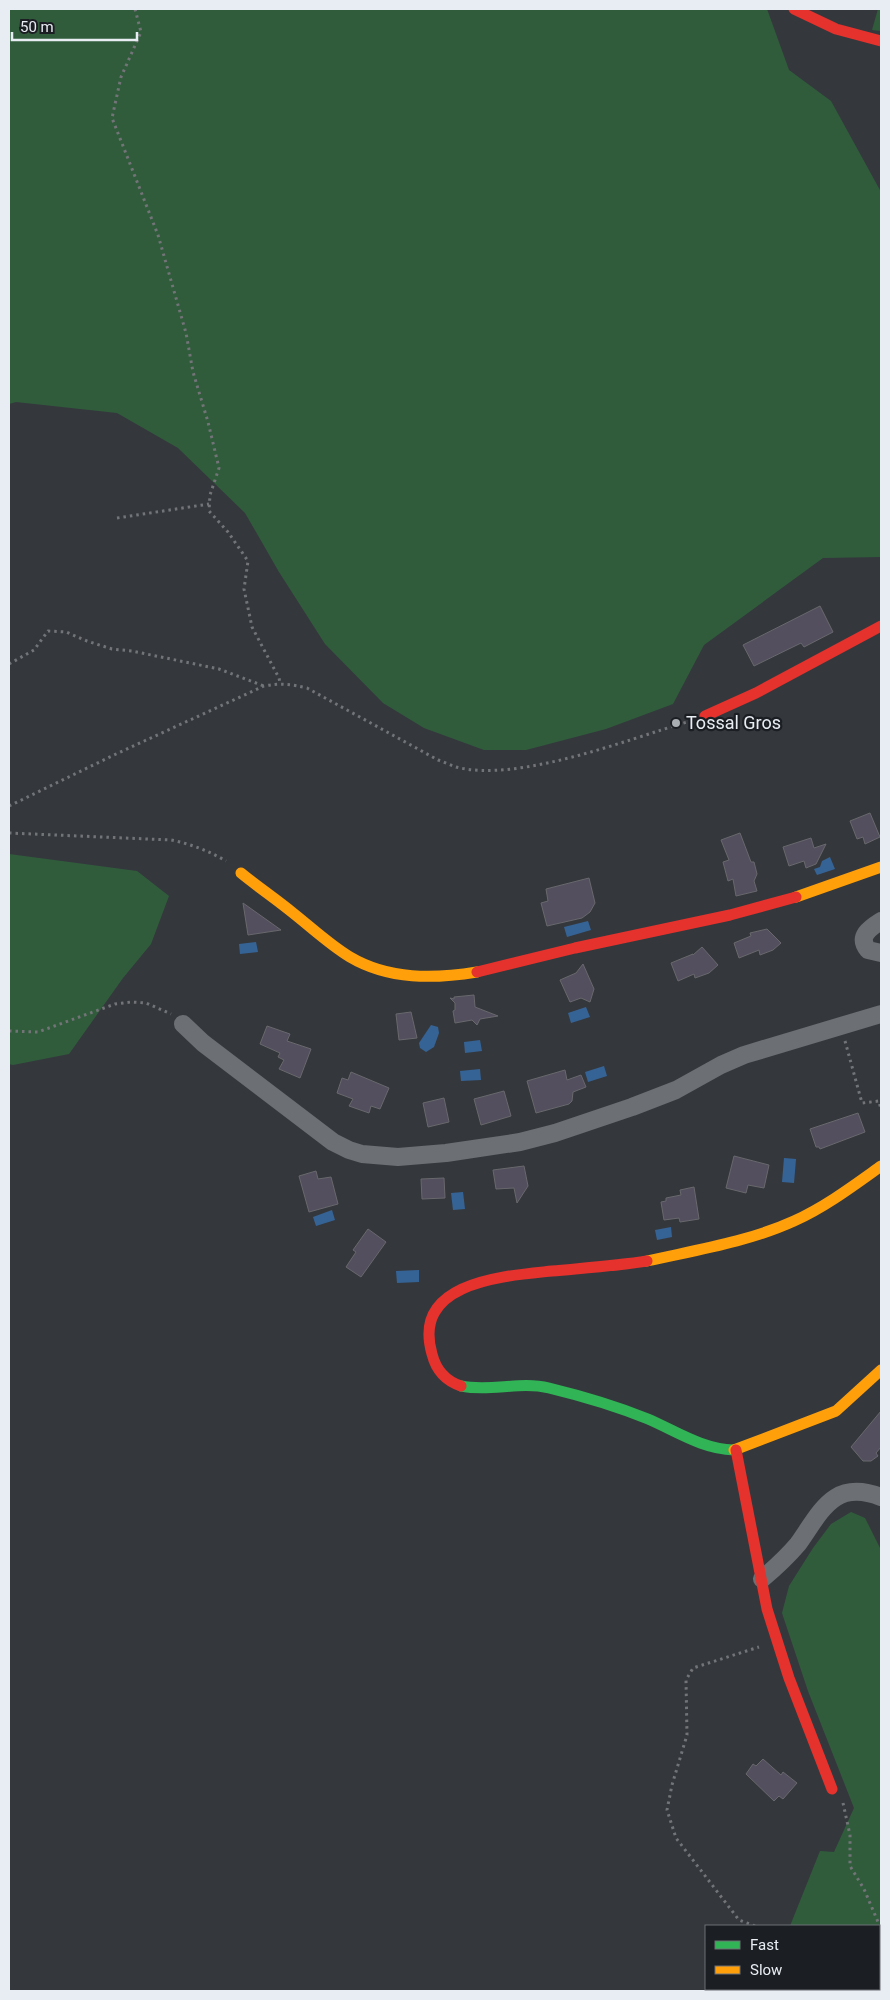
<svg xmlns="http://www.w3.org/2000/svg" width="890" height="2000" viewBox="0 0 890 2000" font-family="Roboto,sans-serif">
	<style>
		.green { fill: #315c3c }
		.water { fill: #366395 }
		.building { fill: #534f5e; stroke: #68686d }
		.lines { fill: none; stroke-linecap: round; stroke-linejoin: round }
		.path { stroke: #727478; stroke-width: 3; stroke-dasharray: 2.5 4; stroke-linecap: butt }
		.street { stroke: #6c6f73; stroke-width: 18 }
		.fast { stroke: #30b455; stroke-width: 11 }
		.slow { stroke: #ff9f0a; stroke-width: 11 }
		.jam { stroke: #e5322d; stroke-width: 11 }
		.poi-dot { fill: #a9aeb3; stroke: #1b1e23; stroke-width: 2 }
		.labels { text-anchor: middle; stroke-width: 4.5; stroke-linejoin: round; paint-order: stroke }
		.poi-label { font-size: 18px; fill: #e8edf3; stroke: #1b1e23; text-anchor: start }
	</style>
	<rect width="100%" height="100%" fill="#34383d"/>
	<g class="green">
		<path d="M9,9H767L789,70L831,101L881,192V557L823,558L704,645L673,704L606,729L526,750H484L424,728L383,703L325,644L279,572L245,513L178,448L117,413L16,402L9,404Z"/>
		<path d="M878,9H881V31L872,30Z"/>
		<path d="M9,854L137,871L169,896L151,944L123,978L69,1054L13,1065L9,1064Z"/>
		<path d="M851,1512L865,1518L881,1550V1991H768L770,1989H879V1926H790L820,1851L834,1852L854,1808L808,1691L782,1613L789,1586L813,1548L831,1524Z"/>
	</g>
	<g class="water">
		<path d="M830,857L835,869L817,875L814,869L820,867L822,861Z"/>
		<path d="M588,921L591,930L567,937L564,927Z"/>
		<path d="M256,942L258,952L240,954L239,944Z"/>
		<path d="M586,1007L590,1017L571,1023L568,1013Z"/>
		<path d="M431,1025L438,1027L439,1033L434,1047L426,1052L420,1048L419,1043Z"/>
		<path d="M480,1040L482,1051L465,1053L464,1042Z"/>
		<path d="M604,1066L607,1076L588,1082L585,1072Z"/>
		<path d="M480,1069L481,1080L461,1081L460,1071Z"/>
		<path d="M784,1158L796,1159L794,1183L782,1182Z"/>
		<path d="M463,1192L465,1209L453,1210L451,1193Z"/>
		<path d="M332,1210L335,1220L316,1226L313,1217Z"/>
		<path d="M671,1227L672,1237L657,1240L655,1230Z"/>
		<path d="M419,1270V1282L397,1283L396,1271Z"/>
	</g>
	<g class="building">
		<path d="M820,606L833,632L804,647L801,643L754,666L743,645Z"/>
		<path d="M870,813L880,837L865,844L863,837L857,839L850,821Z"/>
		<path d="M740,833L751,862H754L757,874L754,881L757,891L736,896L733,879L728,881L723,862L729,860L721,840Z"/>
		<path d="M811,838L814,848L826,844L816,864L806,868L804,861L789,866L783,847Z"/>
		<path d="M589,878L595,903L590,912L582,918L547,926L541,903L548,901L546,889Z"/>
		<path d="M243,903L281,930L248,935Z"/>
		<path d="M767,929L781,943L773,950L760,955L759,950L739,958L734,943L751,936L750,933Z"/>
		<path d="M702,947L718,965L709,973L695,978L694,974L678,981L671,963L693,954V955Z"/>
		<path d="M583,964L594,989L590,1002L581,998L570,1002L560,980L576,973Z"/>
		<path d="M474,995L475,1007L498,1016L480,1019L477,1025L472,1020L455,1023L453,1011L455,1010V1003L450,998L454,999V997Z"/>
		<path d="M411,1012L417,1038L399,1040L396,1014Z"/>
		<path d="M267,1026L290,1034L287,1041L311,1049L300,1078L279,1069L284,1060L278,1057L280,1053L260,1044Z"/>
		<path d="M565,1070L567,1080L581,1075L586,1087L573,1092L572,1101L569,1104L536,1113L527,1081Z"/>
		<path d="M351,1072L389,1088L380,1109L371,1106L369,1113L349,1106L353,1099L337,1093L342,1078L348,1080Z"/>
		<path d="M504,1091L511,1116L481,1125L474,1099Z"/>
		<path d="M444,1098L449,1122L428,1127L423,1103Z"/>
		<path d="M858,1113L865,1132L820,1149L819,1147H816L810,1129Z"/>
		<path d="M734,1156L769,1165L764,1188L748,1185L746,1193L726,1188Z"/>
		<path d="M524,1166L528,1186L517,1203L514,1188L496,1189L493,1170Z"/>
		<path d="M316,1171L318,1179L331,1177L338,1204L309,1212L299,1176Z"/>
		<path d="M444,1178L445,1198L422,1199L421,1179Z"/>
		<path d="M694,1187L699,1219L680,1222L679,1218L664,1220L661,1202L666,1201V1198L681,1195L680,1190Z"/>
		<path d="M368,1229L386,1242L361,1277L346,1267L356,1252L353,1250Z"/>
		<path d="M881,1411V1447L876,1453L878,1456L871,1461H863L851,1447Z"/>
		<path d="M763,1759L781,1775L783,1772L797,1783L783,1799L779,1796L774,1801L746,1774L753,1764L756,1766Z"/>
	</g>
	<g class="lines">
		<g class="path">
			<path d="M135,9L141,32L121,77L112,118L158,235L186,333L193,372L208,422L219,468L210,495L209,511L228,532L248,561L244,589L252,627L279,678L280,683"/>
			<path d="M117,518L209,504"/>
			<path d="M9,664L34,650L48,631L66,632L87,641L112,649L132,651L219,669L264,686"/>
			<path d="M9,806L116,754L264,686C280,683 291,684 307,688L438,760C444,762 450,765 456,767C517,783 626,740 687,722"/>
			<path d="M9,833L171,840C191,844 209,851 226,861"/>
			<path d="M9,1031L38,1032L115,1004L131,1002L146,1003L171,1014"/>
			<path d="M845,1041L862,1103L879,1101L881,1110"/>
			<path d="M843,1803L850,1835V1866L864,1889L881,1929"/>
			<path d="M755,1926L739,1920L676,1838L667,1810L672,1785L687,1735L686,1680L693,1668L759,1647"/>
			<path d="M879,1979L881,1966"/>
			<path d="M879,1979L881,1991"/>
			<path d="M814,1989V1991"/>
		</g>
		<g class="street">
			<path d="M881,921C870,928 857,936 868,950L881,953"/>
			<path d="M183,1024L203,1043L333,1142L349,1150L362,1154L398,1157L446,1153L520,1142L555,1133L632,1107L676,1090L721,1065L744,1055L881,1014"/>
			<path d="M762,1579C775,1568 787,1557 798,1544C822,1510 834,1479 881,1497"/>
		</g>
		<path class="fast" d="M461,1386C490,1392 520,1381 549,1388C582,1396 616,1406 648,1419C676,1431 702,1449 734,1450"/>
		<g class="slow">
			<path d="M241,873C258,887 276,899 293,913C312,928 330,945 350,957C389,980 434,979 477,972"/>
			<path d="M796,897L881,867"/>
			<path d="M647,1261C696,1250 748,1242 794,1221C825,1207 853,1186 881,1166"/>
			<path d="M734,1450L836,1411L881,1370"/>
		</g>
		<g class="jam">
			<path d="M794,9L836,29L881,41"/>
			<path d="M705,716L756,693L881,626"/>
			<path d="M477,972L575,948L730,915L796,897"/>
			<path d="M461,1386C446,1381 436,1370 432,1354C411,1281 505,1276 552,1271C584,1268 616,1266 647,1261"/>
			<path d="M736,1450L767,1609L789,1678L832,1789"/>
		</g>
	</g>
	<circle class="poi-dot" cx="676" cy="723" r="5"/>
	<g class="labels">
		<g class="poi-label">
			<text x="686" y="729">Tossal Gros</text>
		</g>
	</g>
	<rect width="890" height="2000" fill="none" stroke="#e8edf3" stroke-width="20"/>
	<rect x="705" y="1925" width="175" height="65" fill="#1b1e23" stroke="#6d7176"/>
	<rect x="715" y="1941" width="25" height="8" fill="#30b455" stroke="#6d7176"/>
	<text x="750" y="1950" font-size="15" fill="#e8edf3">Fast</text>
	<rect x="715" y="1966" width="25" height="8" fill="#ff9f0a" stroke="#6d7176"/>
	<text x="750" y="1975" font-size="15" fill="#e8edf3">Slow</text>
	<path d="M12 32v8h125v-8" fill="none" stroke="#e8edf3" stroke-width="2.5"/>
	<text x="20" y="32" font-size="15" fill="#e8edf3" stroke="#1b1e23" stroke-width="4" paint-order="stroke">50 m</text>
</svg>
